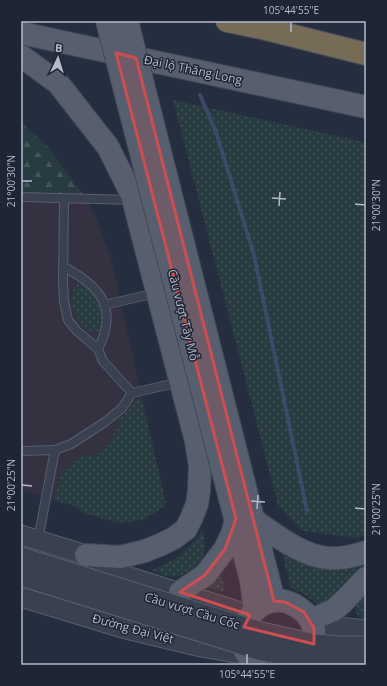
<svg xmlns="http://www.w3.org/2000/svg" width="387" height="686" viewBox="0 0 387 686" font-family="'Open Sans',sans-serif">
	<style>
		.medical { fill: #343140 }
		.grass { fill: url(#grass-dots) }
		.forest { fill: url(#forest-firs) }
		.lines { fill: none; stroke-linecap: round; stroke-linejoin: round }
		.stream { stroke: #3a4a68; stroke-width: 4 }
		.service-casing { stroke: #575e6d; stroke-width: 10 }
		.tertiary-casing { stroke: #575e6d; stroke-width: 21 }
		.primary-casing { stroke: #424958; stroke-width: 24 }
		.motorway-casing { stroke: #444b5a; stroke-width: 24 }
		.service { stroke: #39404f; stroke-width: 8 }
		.tertiary { stroke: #39404f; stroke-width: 19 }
		.primary { stroke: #575f6f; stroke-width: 22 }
		.motorway { stroke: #756b56; stroke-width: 22 }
		.tertiary-bridge-casing { stroke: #575e6d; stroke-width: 21; stroke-linecap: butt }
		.primary-bridge-casing { stroke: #424958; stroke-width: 24; stroke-linecap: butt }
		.tertiary-bridge { stroke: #39404f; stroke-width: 19 }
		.primary-bridge { stroke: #575f6f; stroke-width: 22 }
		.marked { fill: #ce4d50; fill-opacity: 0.2; stroke: #ce4d50; stroke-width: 3; stroke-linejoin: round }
		.ticks { fill: none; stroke: #b5bbca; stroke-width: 1.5 }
		.labels { text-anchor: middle; stroke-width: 3; stroke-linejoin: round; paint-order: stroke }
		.street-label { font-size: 12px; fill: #b5bbca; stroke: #1e2534 }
		.neatline { fill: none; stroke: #b5bbca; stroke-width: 1.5 }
		.ticks-label { font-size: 10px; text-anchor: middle; fill: #b5bbca }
	</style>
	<defs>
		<pattern id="grass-dots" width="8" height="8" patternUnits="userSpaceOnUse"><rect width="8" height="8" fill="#273b40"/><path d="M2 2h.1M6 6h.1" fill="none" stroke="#44555a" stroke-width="1.8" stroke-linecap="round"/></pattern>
		<pattern id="forest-firs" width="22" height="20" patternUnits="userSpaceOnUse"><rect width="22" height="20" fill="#273b40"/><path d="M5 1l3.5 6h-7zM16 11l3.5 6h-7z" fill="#44555a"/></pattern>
	</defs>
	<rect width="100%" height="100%" fill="#252e3f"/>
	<path class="medical" d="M21,122L47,146L86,198L96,218L111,258L166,504L155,513L137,521L118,523L81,512L77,507L21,490Z"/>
	<g class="grass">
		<path d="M173,100L360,141L366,143V535L358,538L302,531L278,505Z"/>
		<path d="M79,284L84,285C94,294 111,321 97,333C79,335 62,292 79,284Z"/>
		<path d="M142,400L166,504C134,532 117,522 81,512L77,507L54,500L60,477L63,472L79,457L93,455L104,448L111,440L118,428L120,419L131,408L133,401Z"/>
		<path d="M202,530C208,547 205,564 187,572C183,574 178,577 173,577C165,576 158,573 152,570C174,562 189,550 202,530Z"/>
		<path d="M284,552L366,559V568L330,605H318L308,596L291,588L282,554Z"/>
		<path d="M219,574H221L225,592L206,587Z"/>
		<path d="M366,591V620C348,614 357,600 366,591Z"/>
	</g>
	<path class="forest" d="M21,122L47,146L83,194L21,192Z"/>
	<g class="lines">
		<path class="stream" d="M200,95L216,132L254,255L307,511"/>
		<g class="service-casing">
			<g id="service">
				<path d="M21,197L132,200"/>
				<path d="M64,198L63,281L64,301L68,320L77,331L98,349L103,361L132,393"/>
				<path d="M64,267C100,286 119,308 98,349"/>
				<path d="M104,305L156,293"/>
				<path d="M21,451L55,450L71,444L105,422L122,408L132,393L180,382"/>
				<path d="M38,540L55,450"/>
			</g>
		</g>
		<g class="tertiary-casing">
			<g id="tertiary">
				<path d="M21,535L86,555L111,571L250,615"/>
				<path d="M21,597L122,628L201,647L247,655"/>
				<path d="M314,628L337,627L366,630"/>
			</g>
		</g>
		<g class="primary-casing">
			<g id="primary">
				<path d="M21,33L366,107"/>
				<path d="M21,56L58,83L108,147L132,195L196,441L200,466L199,491L197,504L192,517L186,529L174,538L162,544L145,551L120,557L86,555"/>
				<path d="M244,483L274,601"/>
				<path d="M227,487L251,580L255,610"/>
				<path d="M254,520C274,534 303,557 329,558C342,559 354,556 366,552"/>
				<path d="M180,592L205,575L225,549L232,534L236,519"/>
				<path d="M311,620L334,610L344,601L366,578"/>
				<path d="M256,665C220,635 263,581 299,608C307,613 312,621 314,630C316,641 313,654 305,662"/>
			</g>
		</g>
		<g class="motorway-casing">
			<path id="motorway" d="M227,21L266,29L366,54"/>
		</g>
		<use href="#service" class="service"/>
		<use href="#tertiary" class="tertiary"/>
		<use href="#primary" class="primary"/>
		<use href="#motorway" class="motorway"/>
		<g class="tertiary-bridge-casing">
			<g id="tertiary-bridge">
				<path d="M21,557L258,631L314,644L340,646H366"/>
				<path d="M21,576L262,651L315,661L366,664"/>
			</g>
		</g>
		<g class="primary-bridge-casing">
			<g id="primary-bridge">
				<path d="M107,21L227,487"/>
				<path d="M127,21L244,483"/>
			</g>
		</g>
		<use href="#tertiary-bridge" class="tertiary-bridge"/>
		<use href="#primary-bridge" class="primary-bridge"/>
	</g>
	<path class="marked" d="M116,53L136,58L274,601L285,602L304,612L314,628V644L244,627L250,615L180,592L205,575L225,549L236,519Z"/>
	<path class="ticks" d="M291,32V22M22,181H32M272,198L286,199M355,204L365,205M279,206L280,192M22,485L32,486M251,501L265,502M355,508L365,509M257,509L258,495M247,664V654"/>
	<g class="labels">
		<g class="street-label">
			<text transform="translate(193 70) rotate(12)" y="4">Đại lộ Thăng Long</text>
			<text transform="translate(183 315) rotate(76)" y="4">Cầu vượt Tây Mỗ</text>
			<text transform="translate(192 611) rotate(17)" y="4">Cầu vượt Cầu Cốc</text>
			<text transform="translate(133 629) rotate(15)" y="4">Đường Đại Việt</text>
		</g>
	</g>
	<rect width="387" height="686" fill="none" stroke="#1e2534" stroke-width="44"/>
	<g transform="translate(58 58) rotate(4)" stroke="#1e2534" stroke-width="3" paint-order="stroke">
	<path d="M0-3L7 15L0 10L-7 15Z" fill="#b5bbca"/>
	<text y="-6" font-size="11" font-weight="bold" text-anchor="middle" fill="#b5bbca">B</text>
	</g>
	<rect x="22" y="22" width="343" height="642" class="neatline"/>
	<g class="ticks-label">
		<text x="291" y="14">105°44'55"E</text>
		<text transform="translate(11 181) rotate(-90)" y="4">21°00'30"N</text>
		<text transform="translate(376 205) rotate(-90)" y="4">21°00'30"N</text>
		<text transform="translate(11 485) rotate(-90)" y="4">21°00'25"N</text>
		<text transform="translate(376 509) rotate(-90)" y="4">21°00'25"N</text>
		<text x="247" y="678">105°44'55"E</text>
	</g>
</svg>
